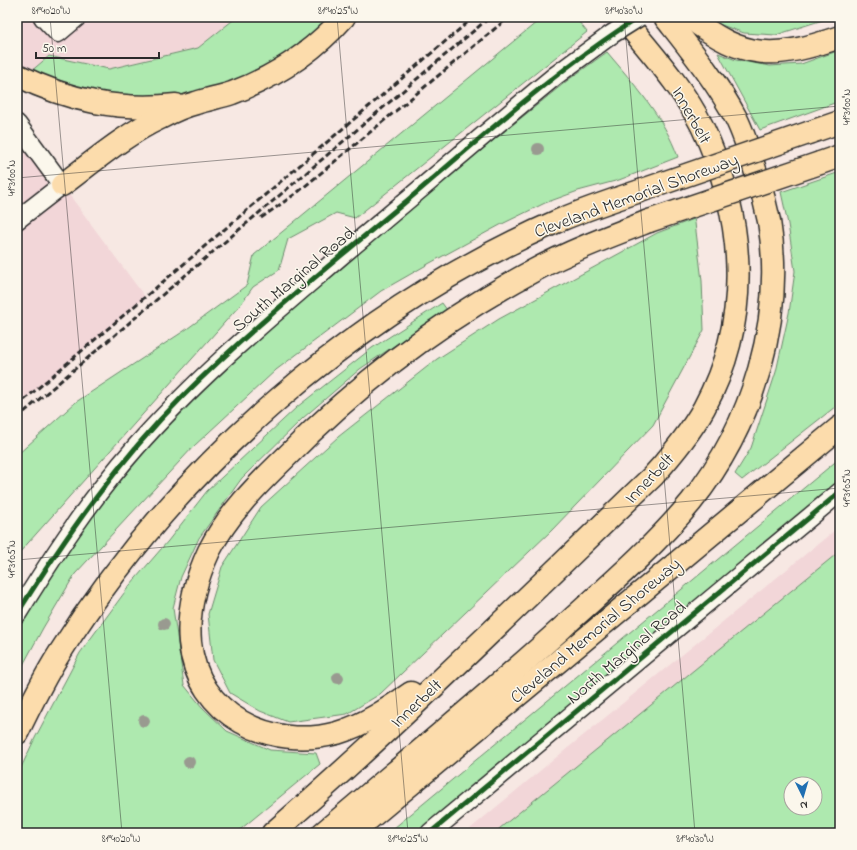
<svg xmlns="http://www.w3.org/2000/svg" width="857" height="850" viewBox="0 0 857 850" font-family="'Indie Flower',sans-serif">
	<style>
		.built { fill: #f2d6d8; fill-rule: evenodd }
		.green { fill: #aee9af; stroke: #6c8a6d; fill-rule: evenodd }
		.lines { fill: none; stroke-linecap: round; stroke-linejoin: round }
		.minor-casing { stroke: #2b2b2b; stroke-width: 21 }
		.highway-casing { stroke: #2b2b2b; stroke-width: 25 }
		.minor { stroke: #fbf7ec; stroke-width: 18 }
		.highway { stroke: #fcdcac; stroke-width: 22 }
		.rail { stroke: #2b2b2b; stroke-width: 3; stroke-dasharray: 6 3; stroke-linecap: butt }
		.minor-bridge-casing { stroke: #2b2b2b; stroke-width: 21; stroke-linecap: butt }
		.highway-bridge-casing { stroke: #2b2b2b; stroke-width: 25; stroke-linecap: butt }
		.minor-bridge { stroke: #fbf7ec; stroke-width: 18 }
		.highway-bridge { stroke: #fcdcac; stroke-width: 22 }
		.cycleway-casing { stroke: #fbf7ec; stroke-width: 8 }
		.cycleway { stroke: #1b5e20; stroke-width: 5 }
		.tree { fill: #999a90 }
		.ticks { fill: none; stroke: #2b2b2b; stroke-width: 1; stroke-opacity: 0.45 }
		.labels { text-anchor: middle; stroke-width: 3; stroke-linejoin: round; paint-order: stroke }
		.street-label { font-size: 18px; fill: #2b2b2b; stroke: #fbf7ec }
		.neatline { fill: none; stroke: #2b2b2b; stroke-width: 1.5 }
		.ticks-label { font-size: 10px; text-anchor: middle; fill: #2b2b2b }
	</style>
	<rect width="100%" height="100%" fill="#f7e8e3"/>
	<filter id="ink" filterUnits="userSpaceOnUse"><feTurbulence type="fractalNoise" baseFrequency=".025" numOctaves="2"/><feDisplacementMap in="SourceGraphic" scale="8" xChannelSelector="R" yChannelSelector="G"/><feConvolveMatrix kernelMatrix="1 2 1 2 8 2 1 2 1" color-interpolation-filters="sRGB"/></filter>
	<g filter="url(#ink)">
		<g class="built">
			<path d="M17,17H237L198,48L109,69L49,56L23,78L17,75Z"/>
			<path d="M17,124L145,297L17,406Z"/>
			<path d="M840,526V833H465L547,765ZM791,784H815V808H791Z"/>
		</g>
		<g class="green">
			<path d="M237,17H344L302,56L164,106L23,78L49,56L109,69L198,48Z"/>
			<path d="M543,17H575L587,32L355,218L336,213L288,239L279,270L253,287L241,304L20,552L17,550V455L76,402L184,331L247,285L254,255Z"/>
			<path d="M707,17H832L776,35L744,33L710,21Z"/>
			<path d="M840,50V101L760,130L718,53L736,60L770,66L801,64Z"/>
			<path d="M607,52C634,84 664,117 678,157L619,180L578,191L545,203L502,224L430,263L381,291L276,370L194,446L75,574L43,628L17,676V631L53,573L75,538L103,502L150,446L184,408L226,366L474,156L568,80Z"/>
			<path d="M840,172V403L742,480L735,474L751,448L776,372L789,313L795,271L788,224L781,192Z"/>
			<path d="M694,219L695,223L702,281L704,330L653,425L551,531L380,694L347,714L288,722L260,711L230,693L213,660L208,614L222,567L261,507L338,437L437,359L499,319L657,233Z"/>
			<path d="M442,303L447,310L360,369L303,418L242,478L199,538L181,577L173,608L184,685L202,707L227,731L270,750L316,753L320,764L236,833H17V776L35,738L80,653L130,585L168,541L207,491L297,407L372,348Z"/>
			<path d="M840,458V482L831,490L581,695L416,833H388Z"/>
			<path d="M840,551V833H494ZM791,784H815V808H791Z"/>
		</g>
		<g class="lines">
			<g class="minor-casing">
				<g id="minor">
					<path d="M43,17L58,33L77,17"/>
					<path d="M17,124L62,185L17,220"/>
					<path d="M17,614C53,556 90,499 135,448C198,376 271,316 343,254C414,195 484,134 555,76"/>
					<path d="M430,833L840,492"/>
				</g>
			</g>
			<g class="highway-casing">
				<g id="highway">
					<path d="M689,17C745,61 775,59 840,37"/>
					<path d="M17,75C69,101 119,111 176,105"/>
					<path d="M811,132L840,122"/>
					<path d="M820,163L840,156"/>
					<path d="M62,185C93,162 124,135 160,118C171,112 184,106 196,103C208,99 220,97 232,93C275,77 313,52 344,17"/>
					<path d="M411,693C388,709 364,725 337,733C270,751 197,715 190,642C187,610 196,579 209,551C227,515 257,485 286,457C358,384 442,320 533,271C570,251 610,236 649,221"/>
					<path d="M17,733C30,706 43,679 59,654C178,465 355,310 560,220C586,209 613,200 640,191"/>
					<path d="M273,833C404,719 528,596 653,476C672,455 690,433 704,408C753,318 745,217 702,126C682,86 650,52 622,17"/>
					<path d="M323,833C347,813 370,793 394,773C451,725 507,678 562,628C606,588 653,548 691,502C753,425 785,319 769,221C766,206 762,191 757,176C751,157 745,136 736,118C717,82 690,49 665,17"/>
					<path d="M352,833L840,427"/>
				</g>
			</g>
			<use href="#minor" class="minor"/>
			<use href="#highway" class="highway"/>
			<g class="rail">
				<path d="M261,218L298,192L509,17"/>
				<path d="M17,406L474,17"/>
				<path d="M17,418L490,17"/>
			</g>
			<g class="minor-bridge-casing">
				<path id="minor-bridge" d="M555,76L612,34L639,17"/>
			</g>
			<g class="highway-bridge-casing">
				<g id="highway-bridge">
					<path d="M640,191L811,132"/>
					<path d="M649,221L820,163"/>
				</g>
			</g>
			<use href="#minor-bridge" class="minor-bridge"/>
			<use href="#highway-bridge" class="highway-bridge"/>
			<g class="cycleway-casing">
				<g id="cycleway">
					<path d="M17,614C66,536 118,461 183,396C252,327 329,266 403,204C480,139 554,71 639,17"/>
					<path d="M430,833L840,492"/>
				</g>
			</g>
			<use href="#cycleway" class="cycleway"/>
		</g>
		<g class="tree">
			<circle cx="538" cy="149" r="6"/>
			<circle cx="164" cy="624" r="6"/>
			<circle cx="338" cy="678" r="6"/>
			<circle cx="144" cy="721" r="6"/>
			<circle cx="189" cy="762" r="6"/>
		</g>
	</g>
	<path class="ticks" d="M50,17L122,833M337,17L408,833M624,17L695,833M17,178L840,106M17,560L840,488"/>
	<g class="labels">
		<g class="street-label">
			<text transform="translate(692 115) rotate(61)" y="6">Innerbelt</text>
			<text transform="translate(636 195) rotate(-20)" y="6">Cleveland Memorial Shoreway</text>
			<text transform="translate(293 279) rotate(-40)" y="6">South Marginal Road</text>
			<text transform="translate(649 478) rotate(-46)" y="6">Innerbelt</text>
			<text transform="translate(595 630) rotate(-40)" y="6">Cleveland Memorial Shoreway</text>
			<text transform="translate(626 652) rotate(-40)" y="6">North Marginal Road</text>
			<text transform="translate(416 703) rotate(-43)" y="6">Innerbelt</text>
		</g>
	</g>
	<rect width="857" height="850" fill="none" stroke="#fbf7ec" stroke-width="44"/>
	<g transform="translate(803 796) rotate(175)"><circle r="19" fill="#fbf7ec" stroke="#a8a59f"/>
	<path d="M0-3L7 15L0 10L-7 15Z" fill="#1f6fb2"/>
	<text y="-6" font-size="11" font-weight="bold" text-anchor="middle" fill="#2b2b2b">N</text>
	</g>
	<path d="M36 52v6h123v-6" fill="none" stroke="#2b2b2b" stroke-width="2"/>
	<text x="42" y="52" font-size="12" fill="#2b2b2b" stroke="#fbf7ec" stroke-width="3" paint-order="stroke">50 m</text>
	<rect x="22" y="22" width="813" height="806" class="neatline"/>
	<g class="ticks-label">
		<text x="51" y="14">81°40'20"W</text>
		<text x="338" y="14">81°40'25"W</text>
		<text x="624" y="14">81°40'30"W</text>
		<text transform="translate(846 107) rotate(-90)" y="4">41°31'00"N</text>
		<text transform="translate(11 178) rotate(-90)" y="4">41°31'00"N</text>
		<text transform="translate(846 488) rotate(-90)" y="4">41°31'05"N</text>
		<text transform="translate(11 559) rotate(-90)" y="4">41°31'05"N</text>
		<text x="121" y="842">81°40'20"W</text>
		<text x="408" y="842">81°40'25"W</text>
		<text x="695" y="842">81°40'30"W</text>
	</g>
</svg>
